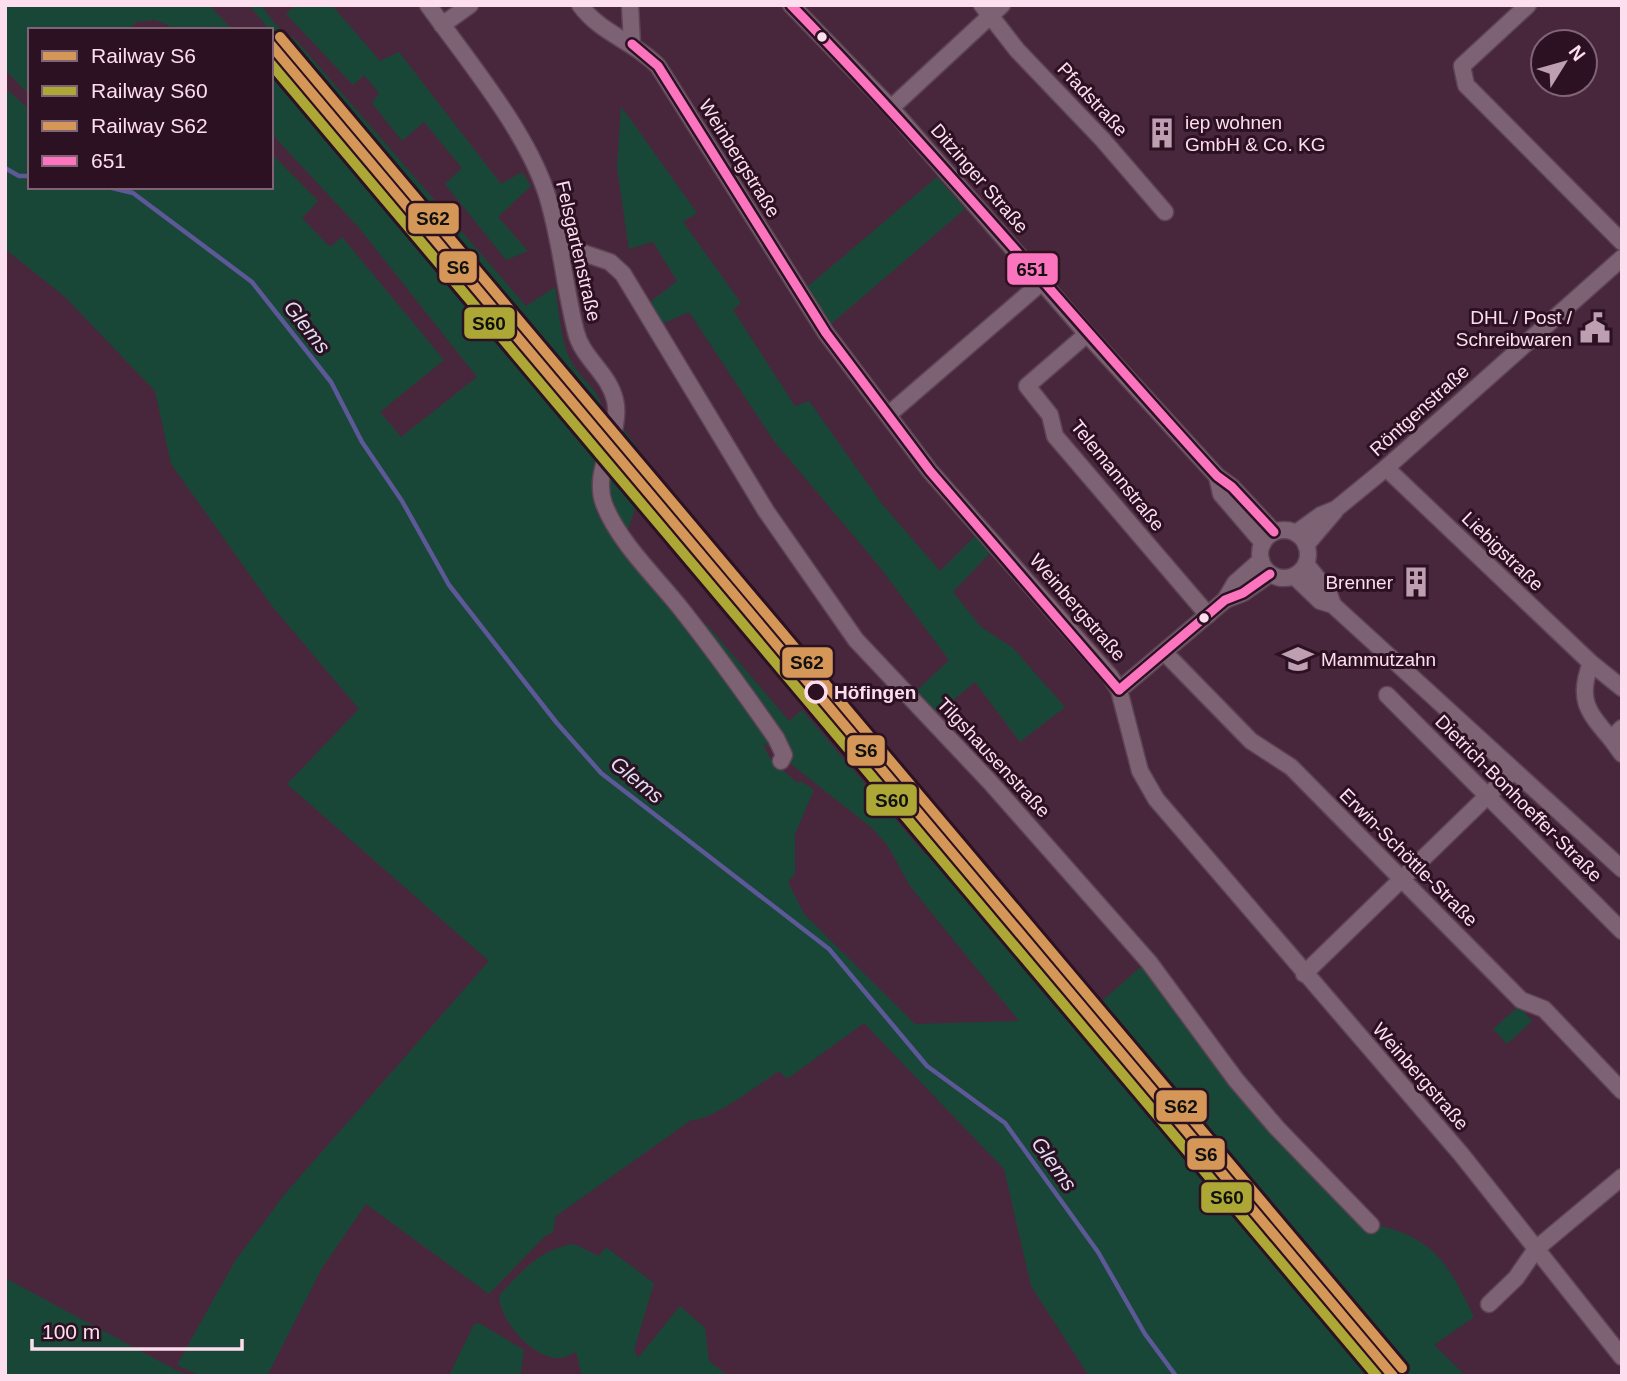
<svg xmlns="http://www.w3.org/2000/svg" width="1627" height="1381" viewBox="0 0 1627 1381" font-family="Helvetica,sans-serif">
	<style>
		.green { fill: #194737; fill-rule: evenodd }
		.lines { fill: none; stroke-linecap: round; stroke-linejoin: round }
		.stream { stroke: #5d5898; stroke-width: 4.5 }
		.minor-casing { stroke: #5d4355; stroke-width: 19 }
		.minor { stroke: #7c6273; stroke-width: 16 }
		.bus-1-casing { stroke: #2c1122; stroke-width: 14 }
		.bus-1 { stroke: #fc73be; stroke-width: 9 }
		.rail-1-casing { stroke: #2c1122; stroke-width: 16 }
		.rail-2-casing { stroke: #2c1122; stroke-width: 16 }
		.rail-3-casing { stroke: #2c1122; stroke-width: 16 }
		.rail-1 { stroke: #d59757; stroke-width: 10 }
		.rail-2 { stroke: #ada836; stroke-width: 10 }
		.rail-3 { stroke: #d59757; stroke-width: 10 }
		.bus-dot { fill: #fddeef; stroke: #2c1122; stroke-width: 2.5 }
		.stop-dot { fill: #2c1122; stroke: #fddeef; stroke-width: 3.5 }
		.labels { text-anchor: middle; stroke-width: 6; stroke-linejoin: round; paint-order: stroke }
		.street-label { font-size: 19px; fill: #fddeef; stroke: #2c1122 }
		.poi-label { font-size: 19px; fill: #fddeef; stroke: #2c1122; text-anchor: start }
		.stop-label { font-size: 19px; font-weight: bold; fill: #fddeef; stroke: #2c1122; text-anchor: start }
		.water-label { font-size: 21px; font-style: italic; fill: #dddef2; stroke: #2c1122 }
		.line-badge { stroke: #2c1122; stroke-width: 2.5 }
		.pale-badge-label { font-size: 19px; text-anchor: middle; font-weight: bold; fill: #111 }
	</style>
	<rect width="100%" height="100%" fill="#48273d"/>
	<g class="green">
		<path d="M5,5H209L233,30H179L155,20L136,22L128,30H30V95L5,70Z"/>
		<path d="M249,5H261L275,24L297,41L526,306L555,287C559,308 560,338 569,357C584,388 609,390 603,432Z"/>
		<path d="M296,5H332L380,61L399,52L501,184L522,172L531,186L498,217L528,251L506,260L445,184L462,168L424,122L402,141L372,103L379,93L364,75L353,85L286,14Z"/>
		<path d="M271,74L601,459L595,504L598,516L668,608C681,617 698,617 709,627L789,721L802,710L925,854L949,836L1094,1008L1143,965L1205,1043L1378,1225C1437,1240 1449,1266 1474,1317L1434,1345L1466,1376H1089L1031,1286L1004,1169L864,1023L787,1079L779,1071C760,1083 712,1121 691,1120L556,1216L553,1232L544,1237L489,1294L366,1204L322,1268L267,1376H201L177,1365L235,1261L284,1195L489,961L287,784L359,709L272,606L171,464L155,391L64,296L5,249V88L30,110V187H271V153L318,201L302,218L330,247L342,237L444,360L380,412L401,437L477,377L360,229L271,133ZM763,742L872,828L888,846L910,886L1019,1021L915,1024L804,914L788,882L795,874V834L814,790L801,781L798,783C784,771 767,761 763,742Z"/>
		<path d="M621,106L697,213L683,222L741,303L733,310L795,406L809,401L882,504L940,571L975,536L990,553L953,592L981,627L1013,648L1065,707L1020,742L975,682L936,714L913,694L949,660L879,566L774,441L689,312L660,325L649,303L677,281L653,242L629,249L617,168Z"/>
		<path d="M937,177L965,209L831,324L805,289Z"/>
		<path d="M623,428L663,483L654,491L618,446Z"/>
		<path d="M612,467L641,500L636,506L625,538L601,481Z"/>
		<path d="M1519,1006L1532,1021L1507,1044L1493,1029Z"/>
		<path d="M574,1244L599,1256L606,1247L654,1283L634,1350L638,1358L680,1306L705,1328L709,1361L728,1376H582L576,1352C571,1354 565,1358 560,1358C533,1359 500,1321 499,1296C521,1271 540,1249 574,1244Z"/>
		<path d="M5,1278L174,1369L189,1376H5Z"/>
		<path d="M479,1323L524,1350L520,1376H449L474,1324Z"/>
	</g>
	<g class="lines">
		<g class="stream">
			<path d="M5,168L19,176H30"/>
			<path d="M108,187L133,193L252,282L331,382L362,442L402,501L449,585L556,722L601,773L829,949L927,1066L1005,1123L1098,1252L1145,1334L1176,1376"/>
		</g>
		<g class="minor-casing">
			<g id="minor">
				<path d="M428,5C467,60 525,129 546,192C561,238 564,286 576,332C582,358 609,373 615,400C623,434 591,469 604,504C619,543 657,578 682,610C715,652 746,695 776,738L784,755L781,761"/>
				<path d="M580,5C601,34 634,41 658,66L826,333L930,471L1110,676L1119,690L1140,771L1156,799L1461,1154L1622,1357"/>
				<path d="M630,5L632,44"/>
				<path d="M791,5L891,108L1087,334L1217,476L1232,487L1274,532"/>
				<path d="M982,5L1017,50L1103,140L1165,212"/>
				<path d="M1528,5L1462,66L1466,85L1622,242"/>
				<path d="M442,25L470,5"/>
				<path d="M891,108L1002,5"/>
				<path d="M560,245L610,262L623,274L766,511L856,640L990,782L1149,962L1236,1080L1277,1128L1371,1225"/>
				<path d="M1087,334L1027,386L1050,415L1055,436L1208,615"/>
				<path d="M888,415L1042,282"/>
				<path d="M1386,468L1591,663L1622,688"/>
				<path d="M1217,476L1221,494L1263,543"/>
				<circle cx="1284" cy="554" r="24"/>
				<path d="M1296,533L1321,515L1336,509L1386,468L1622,258"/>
				<path d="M1306,545L1335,511"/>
				<path d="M1306,564L1328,591L1333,605"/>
				<path d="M1294,576L1320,601L1333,605L1622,869"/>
				<path d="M1225,600L1243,593L1270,574"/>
				<path d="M1165,653L1251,741L1291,767L1521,1000L1544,1009L1622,1091"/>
				<path d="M1591,663C1577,699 1587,711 1611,739L1622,728"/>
				<path d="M1119,690L1225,600L1235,583L1261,560"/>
				<path d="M1387,695L1622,931"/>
				<path d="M1611,739L1622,754"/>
				<path d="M1304,974L1513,771"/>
				<path d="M1489,1304L1516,1278L1536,1249L1622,1177"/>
			</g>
		</g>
		<use href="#minor" class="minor"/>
		<g class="bus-1-casing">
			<g id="bus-1">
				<path d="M791,5C939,157 1074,320 1217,476L1232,487L1274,532"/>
				<path d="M632,44L658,66L826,333L930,471L1119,690"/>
				<path d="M1119,690L1225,600L1243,593L1270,574"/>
			</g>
		</g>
		<use href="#bus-1" class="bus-1"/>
		<g class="rail-1-casing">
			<path id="rail-1" d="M271,45L1393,1376"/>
		</g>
		<g class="rail-2-casing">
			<path id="rail-2" d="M271,64L1377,1376"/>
		</g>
		<g class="rail-3-casing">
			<path id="rail-3" d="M280,37L1402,1368"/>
		</g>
		<use href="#rail-1" class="rail-1"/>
		<use href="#rail-2" class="rail-2"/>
		<use href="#rail-3" class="rail-3"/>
	</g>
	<defs>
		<g id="building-bare" transform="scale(2.415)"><path d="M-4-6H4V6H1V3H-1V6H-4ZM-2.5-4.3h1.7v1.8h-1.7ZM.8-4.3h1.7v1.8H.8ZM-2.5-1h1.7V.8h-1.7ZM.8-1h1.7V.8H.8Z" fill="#be9eb1" stroke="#2c1122" stroke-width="2.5" paint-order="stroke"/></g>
		<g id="civic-bare" transform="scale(2.415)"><path d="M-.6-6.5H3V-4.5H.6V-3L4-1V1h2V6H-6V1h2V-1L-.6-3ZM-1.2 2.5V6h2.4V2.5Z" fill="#be9eb1" stroke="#2c1122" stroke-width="2.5" paint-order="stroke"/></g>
		<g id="school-bare" transform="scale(2.415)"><path d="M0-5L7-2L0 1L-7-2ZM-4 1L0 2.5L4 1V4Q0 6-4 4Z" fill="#be9eb1" stroke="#2c1122" stroke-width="2.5" paint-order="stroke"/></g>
	</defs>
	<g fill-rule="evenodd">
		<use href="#building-bare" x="1162" y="133"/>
		<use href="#civic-bare" x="1595" y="328"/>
		<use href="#building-bare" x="1416" y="582"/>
		<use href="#school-bare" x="1298" y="659"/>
	</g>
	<g class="bus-dot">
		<circle cx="822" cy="37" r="6"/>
		<circle cx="1204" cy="618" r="6"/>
	</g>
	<circle class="stop-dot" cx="816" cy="692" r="10"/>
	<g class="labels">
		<g class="street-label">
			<text transform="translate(1093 99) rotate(47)" y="7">Pfadstraße</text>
			<text transform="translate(740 158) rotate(58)" y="7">Weinbergstraße</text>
			<text transform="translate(980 178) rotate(49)" y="7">Ditzinger Straße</text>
			<text transform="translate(579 251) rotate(77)" y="7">Felsgartenstraße</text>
			<text transform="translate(1419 410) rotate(-42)" y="7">Röntgenstraße</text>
			<text transform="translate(1118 475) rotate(51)" y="7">Telemannstraße</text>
			<text transform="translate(1503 551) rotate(44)" y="7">Liebigstraße</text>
			<text transform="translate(1078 607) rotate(49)" y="7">Weinbergstraße</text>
			<text transform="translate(994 757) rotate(47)" y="7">Tilgshausenstraße</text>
			<text transform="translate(1519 798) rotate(45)" y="7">Dietrich-Bonhoeffer-Straße</text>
			<text transform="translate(1409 857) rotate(45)" y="7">Erwin-Schöttle-Straße</text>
			<text transform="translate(1421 1076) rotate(49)" y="7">Weinbergstraße</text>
		</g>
		<g class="poi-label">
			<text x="1185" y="129">iep wohnen<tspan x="1185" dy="22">GmbH &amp; Co. KG</tspan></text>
			<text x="1572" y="324" text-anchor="end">DHL / Post /<tspan x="1572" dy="22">Schreibwaren</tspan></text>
			<text x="1393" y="589" text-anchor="end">Brenner</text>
			<text x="1321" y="666">Mammutzahn</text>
		</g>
		<g class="stop-label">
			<text x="834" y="699">Höfingen</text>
		</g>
		<g class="water-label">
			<text transform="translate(307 327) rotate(52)" y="7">Glems</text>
			<text transform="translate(637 780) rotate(39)" y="7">Glems</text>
			<text transform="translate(1054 1164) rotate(54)" y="7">Glems</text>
		</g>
	</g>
	<g class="line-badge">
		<rect x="407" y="202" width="53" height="33" rx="7" fill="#d59757"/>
		<rect x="438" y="250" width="40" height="34" rx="7" fill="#d59757"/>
		<rect x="1006" y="252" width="53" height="34" rx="7" fill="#fc73be"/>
		<rect x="463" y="306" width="53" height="34" rx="7" fill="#ada836"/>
		<rect x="781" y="646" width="53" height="33" rx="7" fill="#d59757"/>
		<rect x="846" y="734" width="40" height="33" rx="7" fill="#d59757"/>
		<rect x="865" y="783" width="53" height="34" rx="7" fill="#ada836"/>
		<rect x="1155" y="1089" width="53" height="34" rx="7" fill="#d59757"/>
		<rect x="1186" y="1137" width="40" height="34" rx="7" fill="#d59757"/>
		<rect x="1200" y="1181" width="53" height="33" rx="7" fill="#ada836"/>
	</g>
	<g class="pale-badge-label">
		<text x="433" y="225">S62</text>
		<text x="458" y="274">S6</text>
		<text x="1032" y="276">651</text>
		<text x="489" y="330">S60</text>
		<text x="807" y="669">S62</text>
		<text x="866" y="757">S6</text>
		<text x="892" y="807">S60</text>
		<text x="1181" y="1113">S62</text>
		<text x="1206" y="1161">S6</text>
		<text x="1227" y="1204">S60</text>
	</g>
	<rect width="1627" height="1381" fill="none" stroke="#fddeef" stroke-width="14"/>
	<rect x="28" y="28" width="245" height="161" fill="#2c1122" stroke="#806374" stroke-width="2"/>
	<rect x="42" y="51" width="35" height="10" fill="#d59757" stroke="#806374" stroke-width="2"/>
	<text x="91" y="63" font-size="21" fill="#fddeef">Railway S6</text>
	<rect x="42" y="86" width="35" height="10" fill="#ada836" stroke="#806374" stroke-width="2"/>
	<text x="91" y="98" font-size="21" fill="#fddeef">Railway S60</text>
	<rect x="42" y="121" width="35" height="10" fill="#d59757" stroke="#806374" stroke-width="2"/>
	<text x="91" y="133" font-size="21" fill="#fddeef">Railway S62</text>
	<rect x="42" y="156" width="35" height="10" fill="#fc73be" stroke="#806374" stroke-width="2"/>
	<text x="91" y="168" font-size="21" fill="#fddeef">651</text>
	<g transform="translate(1564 63) rotate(53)"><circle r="33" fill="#2c1122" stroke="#806374" stroke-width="2"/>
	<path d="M0-5L12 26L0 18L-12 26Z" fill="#be9eb1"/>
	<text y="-10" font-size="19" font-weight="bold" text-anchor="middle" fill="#fddeef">N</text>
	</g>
	<path d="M32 1339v10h210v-10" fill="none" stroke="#fddeef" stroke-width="3.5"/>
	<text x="42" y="1339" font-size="21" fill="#fddeef" stroke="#2c1122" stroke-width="5" paint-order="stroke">100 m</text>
</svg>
